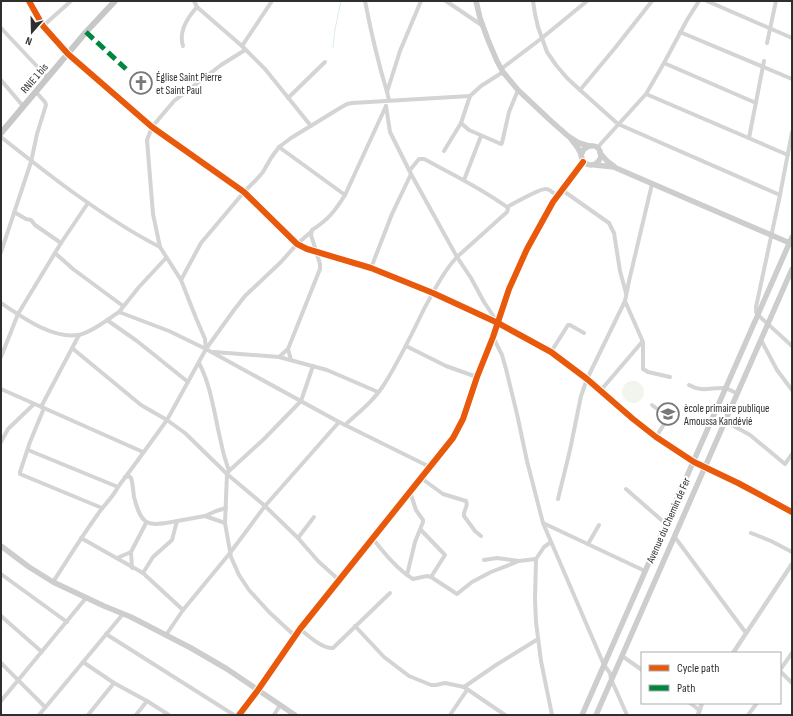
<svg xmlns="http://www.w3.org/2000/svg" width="793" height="716" viewBox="0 0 793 716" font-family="'Sofia Sans Condensed',sans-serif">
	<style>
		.green { fill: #f2f5ed }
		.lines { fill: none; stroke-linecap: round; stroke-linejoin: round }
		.stream { stroke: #dbebf1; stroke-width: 1 }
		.minor { stroke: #d4d4d4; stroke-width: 4 }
		.tertiary { stroke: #d4d4d4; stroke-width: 4.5 }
		.secondary { stroke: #cdcdcd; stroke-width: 5.5 }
		.primary { stroke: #c7c7c7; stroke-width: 6 }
		.quiet { stroke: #00873e; stroke-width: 5; stroke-dasharray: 10 5; stroke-linecap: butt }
		.cycleway-casing { stroke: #fff; stroke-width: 8 }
		.cycleway { stroke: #e8590c; stroke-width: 6 }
		.labels { text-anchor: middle; stroke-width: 4; stroke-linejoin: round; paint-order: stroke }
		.poi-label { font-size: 11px; fill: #2f2f2f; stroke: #fff; text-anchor: start }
		.street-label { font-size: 11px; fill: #2f2f2f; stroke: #fff }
	</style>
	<rect width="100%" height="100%" fill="#fff"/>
	<circle class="green" cx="633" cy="392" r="11"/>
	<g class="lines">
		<path class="stream" d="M333,47L335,29L341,1"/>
		<g class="minor">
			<path d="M194,1L197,7L242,46L265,69L311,126"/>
			<path d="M365,1C371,32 378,62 387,92"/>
			<path d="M446,1L483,26"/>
			<path d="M533,1L535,14L538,27L547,52L556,65L567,78L580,90L618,124L780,195"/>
			<path d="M707,1L792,38"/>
			<path d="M43,26L71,1"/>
			<path d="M1,28L48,78"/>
			<path d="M680,32L792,79"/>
			<path d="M767,43L776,1"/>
			<path d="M183,46C178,31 188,17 197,7"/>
			<path d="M242,46L272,1"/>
			<path d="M664,63L756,103"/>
			<path d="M501,69L542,38L587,1"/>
			<path d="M503,72L481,86L470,96L461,123L469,130L501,144L502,143L509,112L518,90"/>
			<path d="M1,80L23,106"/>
			<path d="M580,90L615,48L652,1"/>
			<path d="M646,94L788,155"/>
			<path d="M288,98L325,62"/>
			<path d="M389,100L387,92L400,51L421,1"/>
			<path d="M386,106L390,132L411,174L457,257L471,278L484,302L498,323"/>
			<path d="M792,132L780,195L756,307V312L758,315L792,346"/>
			<path d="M1,137C25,156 49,175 74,193C102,213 130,232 160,247"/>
			<path d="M749,138L764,61"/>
			<path d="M279,147L345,195"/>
			<path d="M597,148L646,94L664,63L687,20L699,1"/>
			<path d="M444,151L461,123"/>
			<path d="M464,180L481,136"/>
			<path d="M562,190L609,223L614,233L620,271L626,293"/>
			<path d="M507,207C515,203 540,188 546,189C550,189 554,194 558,196"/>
			<path d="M14,212L26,219L31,220L35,225L61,243"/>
			<path d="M1,252L31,162L37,134L46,105L45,102L36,92"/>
			<path d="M55,253L73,269L123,306"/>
			<path d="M371,268L392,214L411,174"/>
			<path d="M181,280L201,243L244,192L256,180L263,172L271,158L279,147L291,138L340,108L347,104L352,103L470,96"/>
			<path d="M625,301L643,342V369L648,372L670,377"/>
			<path d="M1,303C22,317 52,339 78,335C91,333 108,319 119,312L169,331L206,349L339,422L430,467"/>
			<path d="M119,312L139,287L166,258"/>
			<path d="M107,320L137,341L188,382"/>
			<path d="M493,337L502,355L506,369L517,414L527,461L543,523L604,665L610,673L611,679L627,715"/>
			<path d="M761,340L777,370L792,390"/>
			<path d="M406,346L446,366L477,377"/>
			<path d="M72,348L141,405L167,420L185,433L227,474L265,506L298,538L318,561L339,580"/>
			<path d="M206,349L205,339L196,318L181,280L160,247L153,214L147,140L152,127L174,101L221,65L245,50"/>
			<path d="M214,352L279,357L327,370L378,392"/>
			<path d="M551,352L568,325H570L584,333"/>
			<path d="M1,357L18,314L61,243L88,203"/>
			<path d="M279,357L288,349"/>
			<path d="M291,360L288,349L320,269V264L311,235L312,230C328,220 335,211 345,195L386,106"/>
			<path d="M199,363C211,386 214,412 220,438C222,449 225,460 229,471"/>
			<path d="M689,385C703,393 711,387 725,388C729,389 733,392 737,393"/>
			<path d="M1,389L143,452"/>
			<path d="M601,390L642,342"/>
			<path d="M652,405L664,414L666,418V421L656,437"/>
			<path d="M41,407L79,335"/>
			<path d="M44,408L30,442L20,472V474L102,508"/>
			<path d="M725,421L750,435L785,464L792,454"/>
			<path d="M345,425C359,412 375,400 385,383C400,359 412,334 424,309C434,291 443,272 457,257L507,212L508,209L507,207C481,188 452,174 424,159H419L410,170"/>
			<path d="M1,442L8,429L34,404"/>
			<path d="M28,450L118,487"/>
			<path d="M125,477L129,476L131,478C133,484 133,490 134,497C142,528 148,526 177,521"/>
			<path d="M421,478L443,494L466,501C469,506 463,510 464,516L475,531L481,536"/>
			<path d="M626,489L666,524"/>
			<path d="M558,499L570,450L581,396L587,379L625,301L629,281L652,184"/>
			<path d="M205,516L225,523"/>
			<path d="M543,523L645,571"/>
			<path d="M421,530L445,555L431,577"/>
			<path d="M751,533L771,541L792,552"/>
			<path d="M674,536L746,633"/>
			<path d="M81,538L143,573L183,610"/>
			<path d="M298,538L314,517"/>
			<path d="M373,539C385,554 397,569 413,579L427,576L431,577L457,594L472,582L491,572L519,561L536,559"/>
			<path d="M551,542L544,547L536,559L535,599L536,622L541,661L552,715"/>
			<path d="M588,544L599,525"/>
			<path d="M117,558L131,552"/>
			<path d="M484,560L497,558L519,561"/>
			<path d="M132,568L131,552L146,523"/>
			<path d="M143,573L153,557L172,540L177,521L205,516L216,511L226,508"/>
			<path d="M1,574L67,622"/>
			<path d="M407,575L415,542L423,522V520L416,510L410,492"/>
			<path d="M53,582C68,559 82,536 98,514C104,505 113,497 118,487L138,460L167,420L206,349L234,310L245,296L281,262L297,244L311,232"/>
			<path d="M1,616L42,652"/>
			<path d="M355,626L384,657L409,676L431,685H436L445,683L464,687L505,715"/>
			<path d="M300,629C309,636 322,649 333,648L390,593"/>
			<path d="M106,634L234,715"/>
			<path d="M166,635L183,610L230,553L265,506L339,422"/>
			<path d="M295,636L269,612L249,590L239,575L231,557L225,523L227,474L229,471L264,439L301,401L313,366"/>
			<path d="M622,656L642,670"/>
			<path d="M83,662L114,683L147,701L169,715"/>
			<path d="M1,663L45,707"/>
			<path d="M780,670L792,653"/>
			<path d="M780,671L792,683"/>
			<path d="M464,687L496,665L538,639"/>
			<path d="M1,701L86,598"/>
			<path d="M690,703L699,710"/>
			<path d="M39,715L123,614"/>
			<path d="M88,715L114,683"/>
			<path d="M136,715L147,701"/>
			<path d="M274,715L280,705"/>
			<path d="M450,715L467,690"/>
			<path d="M748,715L757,703"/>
		</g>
		<g class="tertiary">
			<path d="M29,1L43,26L68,54L152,127L244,192L297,244L307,249L371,268L433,293L498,323L551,352L587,379L633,419L656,437L694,462L738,483L792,512"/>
			<path d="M733,653L792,564"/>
			<path d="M239,715L258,690L300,629L453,438L463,419L477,377L493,337L509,289L527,249L553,202L583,162"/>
			<path d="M698,715L702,703"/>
		</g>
		<g class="secondary">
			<path d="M476,1L480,18L488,40L497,61L503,72L518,90L551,121L568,136L579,143L589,146"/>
			<path d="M571,139C574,143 578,147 580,152C582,156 581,160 585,163C593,169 604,160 600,151C597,144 589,145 584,149L581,155"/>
			<path d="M600,153L607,161L616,168L792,244"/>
			<path d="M595,165L614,167"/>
			<path d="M1,546L29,567L53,582L104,606L131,617L191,648L227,669L295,715"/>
			<path d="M582,715L792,237"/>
			<path d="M596,715L792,269"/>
		</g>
		<path class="primary" d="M1,133L86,32L115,1"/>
		<path class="quiet" d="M86,32L126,69"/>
		<g class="cycleway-casing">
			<g id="cycleway">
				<path d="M29,1L43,26L68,54L152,127L244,192L297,244L307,249L371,268L433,293L498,323L551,352L587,379L633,419L656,437L694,462L738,483L792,512"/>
				<path d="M239,715L258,690L300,629L453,438L463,419L477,377L493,337L509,289L527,249L553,202L583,162"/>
			</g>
		</g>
		<use href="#cycleway" class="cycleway"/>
	</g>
	<defs>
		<g id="church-ring" transform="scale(1.15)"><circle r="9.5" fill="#fff" stroke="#787878" stroke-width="1.5"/><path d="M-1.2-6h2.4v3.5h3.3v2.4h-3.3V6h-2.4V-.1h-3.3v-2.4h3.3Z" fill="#787878"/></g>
		<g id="school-ring" transform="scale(1.15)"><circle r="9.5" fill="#fff" stroke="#787878" stroke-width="1.5"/><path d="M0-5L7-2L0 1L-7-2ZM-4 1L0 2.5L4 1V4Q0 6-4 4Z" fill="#787878"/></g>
	</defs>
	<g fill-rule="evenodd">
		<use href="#church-ring" x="141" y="83"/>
		<use href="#school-ring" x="668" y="414"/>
	</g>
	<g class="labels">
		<g class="poi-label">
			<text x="156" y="81">Église Saint Pierre<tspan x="156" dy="13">et Saint Paul</tspan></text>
			<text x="684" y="412">ècole primaire publique<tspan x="684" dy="13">Amoussa Kandévié</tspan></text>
		</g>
		<g class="street-label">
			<text transform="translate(34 78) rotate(-49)" y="4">RNIE 1 bis</text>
			<text transform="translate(668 520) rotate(-66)" y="4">Avenue du Chemin de Fer</text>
		</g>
	</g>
	<rect width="793" height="716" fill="none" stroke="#2f2f2f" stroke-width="4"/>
	<rect x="641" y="652" width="140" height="52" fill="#ffffff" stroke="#acacac"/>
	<rect x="649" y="665" width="20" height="6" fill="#e8590c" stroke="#acacac"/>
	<text x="677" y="672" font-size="12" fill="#2f2f2f">Cycle path</text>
	<rect x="649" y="685" width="20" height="6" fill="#00873e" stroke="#acacac"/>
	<text x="677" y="692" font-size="12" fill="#2f2f2f">Path</text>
	<g transform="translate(32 32) rotate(200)" stroke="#ffffff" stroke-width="3" paint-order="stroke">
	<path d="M0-3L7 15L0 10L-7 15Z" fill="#2f2f2f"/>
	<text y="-6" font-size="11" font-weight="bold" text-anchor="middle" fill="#2f2f2f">N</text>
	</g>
</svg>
